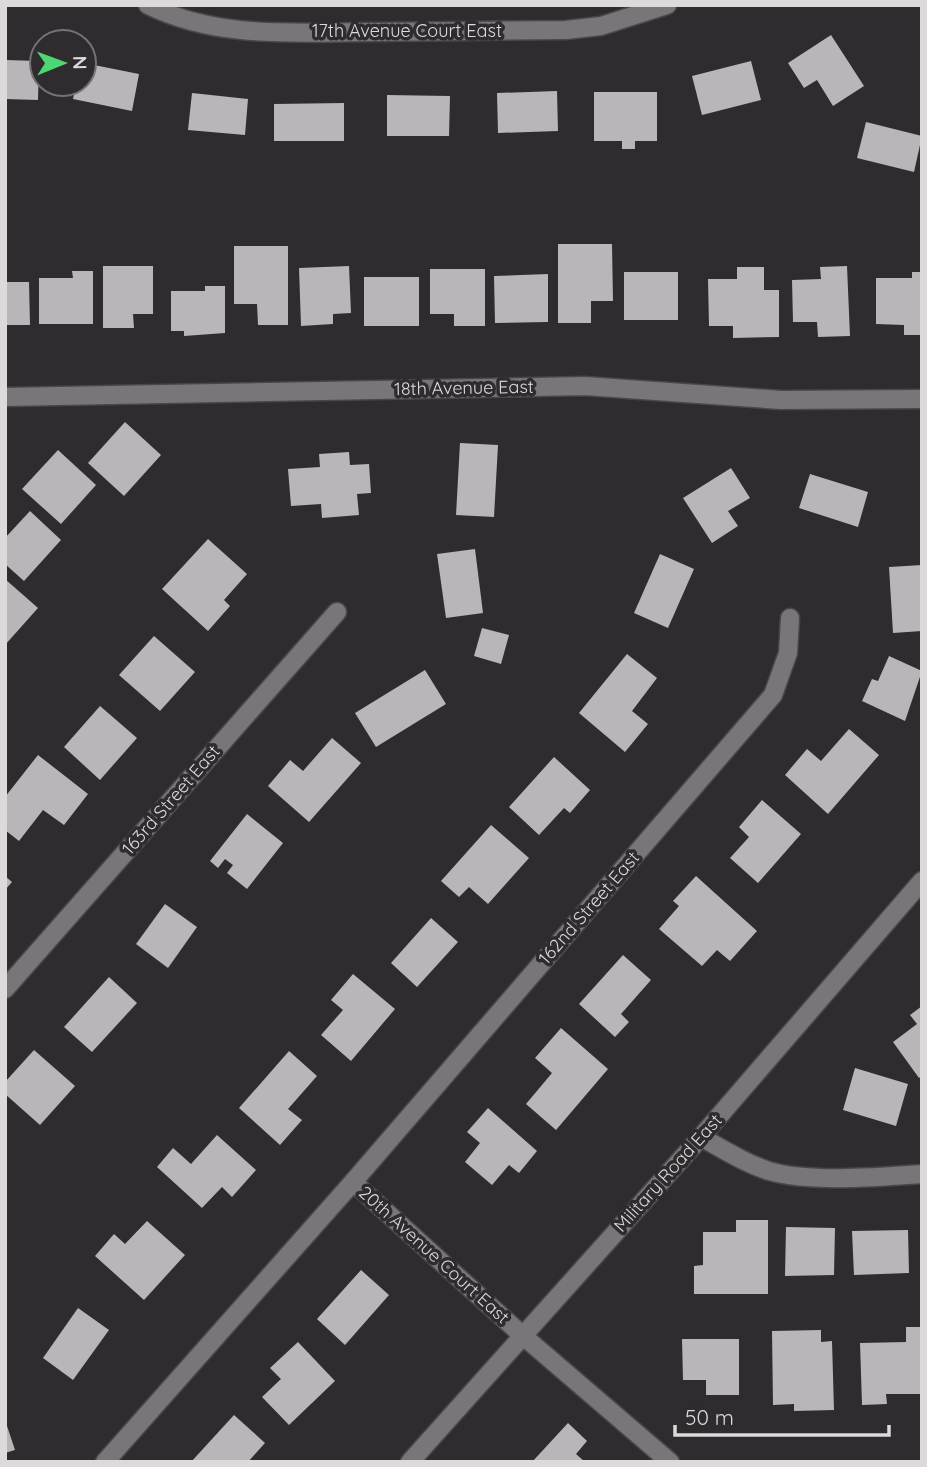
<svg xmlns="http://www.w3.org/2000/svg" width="927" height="1467" viewBox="0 0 927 1467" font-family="Quicksand,sans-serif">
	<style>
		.building { fill: #b9b5b9 }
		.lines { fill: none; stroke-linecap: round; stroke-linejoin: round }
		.minor-casing { stroke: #4a4749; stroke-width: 21 }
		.minor { stroke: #797578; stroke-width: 18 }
		.labels { text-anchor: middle; stroke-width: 7; stroke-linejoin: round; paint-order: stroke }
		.street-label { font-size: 18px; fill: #dddadc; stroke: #2f2b2e }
	</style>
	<rect width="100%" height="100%" fill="#2f2b2e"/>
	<g class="building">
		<path d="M831,35L864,86L833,106L817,80L804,88L788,63Z"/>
		<path d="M5,60L39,61L38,100L5,99Z"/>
		<path d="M751,61L761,100L702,115L692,76Z"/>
		<path d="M84,63L139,74L132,111L73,99L76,84H84Z"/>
		<path d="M557,91L558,131L498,133L497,93Z"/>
		<path d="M594,92H657V141H635V149H622V141H594Z"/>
		<path d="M192,93L248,99L245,135L188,130Z"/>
		<path d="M387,95L450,96L449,136H387Z"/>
		<path d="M344,103V141H274V104Z"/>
		<path d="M866,122L922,136L914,172L857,158Z"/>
		<path d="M558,244H612L613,301H591V323H558Z"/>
		<path d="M234,246H288V325H258L257,304H234Z"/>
		<path d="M103,266H153V314H133L134,328H103Z"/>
		<path d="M349,266L351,313L333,314V324L301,326L299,268Z"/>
		<path d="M847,266L850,336L818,337L817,322H793L792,280L821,279L820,267Z"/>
		<path d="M737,267H764V290H779V337L733,338V326H709L708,279H737Z"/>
		<path d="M430,269H485V326H454V314H430Z"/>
		<path d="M72,271H93V324H39V278H73Z"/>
		<rect x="624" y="272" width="54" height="48"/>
		<path d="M912,272H922V335H904V325L876,324V278H912Z"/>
		<path d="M548,274V322L495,323L494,276Z"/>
		<rect x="364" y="277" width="55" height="49"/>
		<path d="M5,282H29L30,325H5Z"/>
		<path d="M205,286H225V333L184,336V331H171V291H205Z"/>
		<path d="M125,422L161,455L124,496L88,463Z"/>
		<path d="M460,443L498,445L494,517L456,515Z"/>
		<path d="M58,450L96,485L61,524L22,489Z"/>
		<path d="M349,452L350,465L369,464L371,493L357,494L359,515L322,518L321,504L291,506L288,469L320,467L319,454Z"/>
		<path d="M731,468L750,498L728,511L738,526L712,543L683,498Z"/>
		<path d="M810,474L868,492L858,527L799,508Z"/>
		<path d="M30,511L61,540L24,581L5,564V538Z"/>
		<path d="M208,539L247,574L224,600L230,606L208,631L162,589Z"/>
		<path d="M475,549L483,613L446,618L437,554Z"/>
		<path d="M660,554L694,569L668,628L634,613Z"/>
		<path d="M922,565V631L893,633L889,567Z"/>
		<path d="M5,579L38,608L5,645Z"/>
		<path d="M482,628L509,635L501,664L474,656Z"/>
		<path d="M154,636L195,672L160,711L119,675Z"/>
		<path d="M627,654L657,678L632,711L648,724L625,752L579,713Z"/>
		<path d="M889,656L922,671L905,721L862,701L872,679L878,681Z"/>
		<path d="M425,670L446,704L376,747L355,713Z"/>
		<path d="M100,706L137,738L100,780L64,747Z"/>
		<path d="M849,729L879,755L828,814L785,775L807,749L821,761Z"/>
		<path d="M332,738L361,763L309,822L268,786L290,760L303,771Z"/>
		<path d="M38,755L88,794L64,825L43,810L19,841L5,830V797Z"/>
		<path d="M554,757L590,790L570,813L564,808L539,835L509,807Z"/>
		<path d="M762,800L801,834L758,883L730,858L749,837L739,827Z"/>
		<path d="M247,814L283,843L247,889L227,873L233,865L225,859L218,868L210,861Z"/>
		<path d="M491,825L529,858L488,904L469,887L459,897L441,881Z"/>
		<path d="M5,876L12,882L5,890Z"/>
		<path d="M696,876L757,931L730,961L717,950L702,966L659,929L679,906L673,901Z"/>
		<path d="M165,904L197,927L168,968L136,944Z"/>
		<path d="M431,918L458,942L417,987L391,963Z"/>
		<path d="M623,955L651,980L621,1014L629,1022L615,1037L579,1004Z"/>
		<path d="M353,974L395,1009L351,1061L321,1035L343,1010L331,1000Z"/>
		<path d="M109,977L137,1003L92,1052L64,1027Z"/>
		<path d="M922,1006V1076L919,1078L893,1042L917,1024L910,1015Z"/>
		<path d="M561,1028L608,1069L556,1130L526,1104L552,1073L535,1058Z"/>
		<path d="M34,1050L75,1086L40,1125L5,1094V1082Z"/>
		<path d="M289,1051L317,1076L288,1109L302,1120L280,1145L239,1108Z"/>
		<path d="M855,1068L908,1084L896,1126L843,1110Z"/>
		<path d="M488,1108L537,1151L519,1173L509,1165L492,1185L465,1162L480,1143L467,1132Z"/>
		<path d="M217,1135L256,1170L232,1197L222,1187L202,1208L157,1167L173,1148L191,1164Z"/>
		<path d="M736,1220H768V1294H694V1266L703,1265V1232H736Z"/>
		<path d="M147,1221L185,1255L144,1300L95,1256L114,1234L125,1244Z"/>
		<path d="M786,1227L835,1228L834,1275L785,1276Z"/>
		<path d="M908,1230L909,1273L854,1275L852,1231Z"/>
		<path d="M361,1270L389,1295L345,1345L317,1319Z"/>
		<path d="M78,1308L109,1330L73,1380L43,1358Z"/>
		<path d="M906,1327H922V1394H886L887,1404L862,1405L860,1343L906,1342Z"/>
		<path d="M821,1330V1342L832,1341L834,1410L794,1411V1404L773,1405L772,1331Z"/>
		<path d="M682,1339H739V1395H706V1380H683Z"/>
		<path d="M298,1342L335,1381L289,1425L262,1397L281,1379L270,1368Z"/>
		<path d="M234,1415L265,1443L248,1462H191Z"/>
		<path d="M5,1420L15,1450L5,1453Z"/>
		<path d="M568,1423L587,1441L576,1454L585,1462H532Z"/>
	</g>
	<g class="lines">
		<g class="minor-casing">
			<g id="minor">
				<path d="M148,5C219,40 298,32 374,32C438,31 502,31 566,30L601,26L667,5"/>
				<path d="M5,397L585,386L781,400L922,399"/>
				<path d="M5,989L337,612"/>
				<path d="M701,1137C724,1150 745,1163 769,1171C809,1183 880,1177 922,1174"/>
				<path d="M353,1182L522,1335L670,1462"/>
				<path d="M105,1462L353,1182L773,695L788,653L790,618"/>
				<path d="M410,1462L701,1137L922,881"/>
			</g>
		</g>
		<use href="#minor" class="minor"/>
	</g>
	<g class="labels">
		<g class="street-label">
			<text x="407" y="37">17th Avenue Court East</text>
			<text transform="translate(464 388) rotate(-1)" y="6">18th Avenue East</text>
			<text transform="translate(171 800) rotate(-49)" y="6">163rd Street East</text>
			<text transform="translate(589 908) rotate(-49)" y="6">162nd Street East</text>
			<text transform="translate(668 1173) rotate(-48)" y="6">Military Road East</text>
			<text transform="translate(434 1255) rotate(42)" y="6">20th Avenue Court East</text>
		</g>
	</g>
	<rect width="927" height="1467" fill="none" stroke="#dddadc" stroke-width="14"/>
	<g transform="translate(63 63) rotate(89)"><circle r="33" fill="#2f2b2e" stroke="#757174" stroke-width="2"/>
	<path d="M0-5L12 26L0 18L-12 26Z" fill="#4ed675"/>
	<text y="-10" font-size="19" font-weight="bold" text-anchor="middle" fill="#dddadc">N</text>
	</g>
	<path d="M675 1425v10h214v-10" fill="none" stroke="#dddadc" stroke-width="3.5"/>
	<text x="685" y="1425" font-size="21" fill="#dddadc" stroke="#2f2b2e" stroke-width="5" paint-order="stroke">50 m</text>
</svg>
